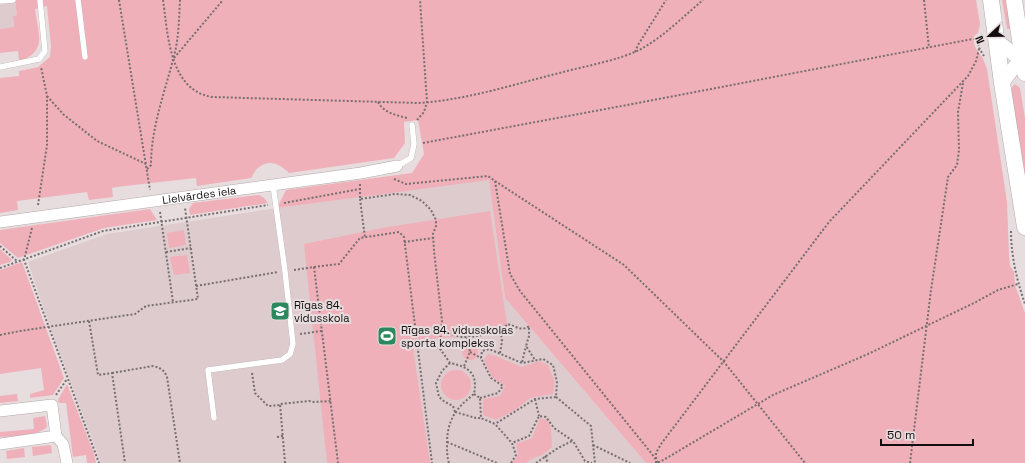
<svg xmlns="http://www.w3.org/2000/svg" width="1025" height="463" viewBox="0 0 1025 463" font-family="'Space Grotesk',sans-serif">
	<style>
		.built { fill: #decbcd }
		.green { fill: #f0b0b9 }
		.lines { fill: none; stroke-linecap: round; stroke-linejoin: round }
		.service-casing { stroke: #b2a8a9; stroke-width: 6 }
		.minor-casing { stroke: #b2a8a9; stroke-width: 12 }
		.tertiary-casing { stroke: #b2a8a9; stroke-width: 15 }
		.secondary-casing { stroke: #b2a8a9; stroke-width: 17 }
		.path { stroke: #766e70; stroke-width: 2; stroke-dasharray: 2 2; stroke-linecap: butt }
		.service { stroke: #fff; stroke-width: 5.5 }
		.minor { stroke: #fff; stroke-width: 11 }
		.tertiary { stroke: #fff; stroke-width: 14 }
		.secondary { stroke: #fff; stroke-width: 16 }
		.labels { text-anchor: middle; stroke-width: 4; stroke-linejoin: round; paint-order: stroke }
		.street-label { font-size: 11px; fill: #120e0f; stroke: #e7dcde }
		.poi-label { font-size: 11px; fill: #120e0f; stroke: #e7dcde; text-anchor: start }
	</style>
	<rect width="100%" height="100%" fill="#e7dcde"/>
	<g class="built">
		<path d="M0,0H15L17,15L13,16L14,27L0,29Z"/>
		<path d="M489,179L505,298L646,463H101L50,327L28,262L107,234L277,208Z"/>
	</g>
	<g class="green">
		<path d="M15,0H976L980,24L978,33L974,36C973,47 976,48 982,57C984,60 985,65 987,69L1007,202L1009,255L1010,266L1014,272L1015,285L1025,313V463H646L505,298L489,180L277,208L286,190L412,173L424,154L418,120L404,122L405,143L394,158L289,173C281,165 269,158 258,168C255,170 253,175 251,178L197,186L196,178L116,187L112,188L113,197L89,200L87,192L17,201L18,210L0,213V78L19,76V71L38,67L50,57L51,46L47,6L35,9C38,33 48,52 19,61L18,51L0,53V29L14,27L13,16L17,15Z"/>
		<path d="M1002,0H1007L1011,29H1007Z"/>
		<path d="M1015,84L1020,88L1025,118V189L1011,91L1012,87Z"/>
		<path d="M259,195L264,198L268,203L190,215L189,209L193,203Z"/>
		<path d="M150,209L157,220L104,228L18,258L0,243V230Z"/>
		<path d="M490,211L508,331L412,341L430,463H327L304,244L382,228Z"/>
		<path d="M184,230L186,245L169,248L167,233Z"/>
		<path d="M0,249L12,260L10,262L0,265Z"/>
		<path d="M187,255L190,273L174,275L170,257Z"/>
		<path d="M22,262L64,378L53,395L30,398V394L44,390L41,368L0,374V270Z"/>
		<circle cx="470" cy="352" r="8"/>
		<path d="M488,354L496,356L522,367L539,361L548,365L555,382L553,394L530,398L515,410L496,420L483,415V399L500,396L505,386L492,377L484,360Z"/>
		<circle cx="456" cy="385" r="15"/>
		<path d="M67,384L94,454L96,463H87L86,455L73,457L66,403H59L58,400Z"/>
		<path d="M17,394L18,401L0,403V396Z"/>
		<path d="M45,416L47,427C36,437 15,436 0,437V432L34,429L33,418Z"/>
		<path d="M540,418L547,420L551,427L552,447L542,455L531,459L526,463H512L518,455L516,444L532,438Z"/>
		<path d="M51,445L52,453L33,456L32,447Z"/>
		<path d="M24,448L25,457L7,459L6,451Z"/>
	</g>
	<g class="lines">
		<g class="service-casing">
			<g id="service">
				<path d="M78,0L85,57"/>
				<path d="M0,1L13,0"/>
				<path d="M0,67L39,59L45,51L40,0"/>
				<path d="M397,166L411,158L414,144L412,125"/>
				<path d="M214,418L208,370L282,360L290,354L293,344L285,271L273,185"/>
			</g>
		</g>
		<g class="minor-casing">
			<g id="minor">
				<path id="s1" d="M0,222L361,173L397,166"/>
				<path d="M0,411L52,405L56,436L0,444"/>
				<path d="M56,436L63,444L67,463"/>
			</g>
		</g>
		<g class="tertiary-casing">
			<g id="tertiary">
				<path d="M997,41L1025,63"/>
				<path d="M1002,83L1011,71L1025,56"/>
			</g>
		</g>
		<g class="secondary-casing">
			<g id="secondary">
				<path d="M991,0L1002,83L1025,227"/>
				<path d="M1014,0L1025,73"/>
			</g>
		</g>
		<g class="path">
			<path d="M119,0L150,190"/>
			<path d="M163,0C168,34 169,90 212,97L418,103C467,100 515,84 563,72C586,66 620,60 641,49C663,37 684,16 703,0"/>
			<path d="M924,0L929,48"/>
			<path d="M980,36C976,45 979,48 984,56"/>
			<path d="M635,52L638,45L666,0"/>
			<path d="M174,58L223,0"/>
			<path d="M47,96L63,114L97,141L146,164"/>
			<path d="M378,102C384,113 396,115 407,118"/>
			<path d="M417,120L424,112L427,102L420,0"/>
			<path d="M423,143L627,105L983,37"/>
			<path d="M147,169L151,165C151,126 166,89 175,52C179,35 179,17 180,0"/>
			<path d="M394,179L406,184L488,176L495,181L510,274L520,291L652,454L658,463"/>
			<path d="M495,181L624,265L724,362L805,463"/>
			<path d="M360,184V199L395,194L410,195L422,201L431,210L436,220V226L433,234L434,251L442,321L440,343L441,350L450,363C469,367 478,373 474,394C456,408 447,420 447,444C447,451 447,457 449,463"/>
			<path d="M360,199L365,238"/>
			<path d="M284,203L360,189"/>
			<path d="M38,205L47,145V96L41,67"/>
			<path d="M160,212L173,302"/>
			<path d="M32,228L24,260L99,463"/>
			<path d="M1011,231C1011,256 1017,281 1025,304"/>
			<path d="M404,242L433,238"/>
			<path d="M0,246L18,262"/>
			<path d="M166,252L191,248"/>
			<path d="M314,267L339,264L360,238L399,232L404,237L432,463"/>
			<path d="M0,268L103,231L268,205"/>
			<path d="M294,270L314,267L338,463"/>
			<path d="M196,286L278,272"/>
			<path d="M89,321L98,375L112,373L125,463"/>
			<path d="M442,329C467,345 476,332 501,334"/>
			<path d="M300,334L322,331"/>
			<path d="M0,335L20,331L135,314L146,306L198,299L185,208"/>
			<path d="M417,347L434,345L441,350"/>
			<path d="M470,352L481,358"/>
			<path d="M500,353L502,341L501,334L507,324C516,326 522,332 529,326V336L526,346L535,360"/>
			<path d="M522,362L526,346"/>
			<path d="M450,363L442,371L436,383L439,397L445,402L453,406L455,412"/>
			<path d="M464,366L470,352L467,337"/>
			<path d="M112,373L153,366C161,368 164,370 167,377L180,463"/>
			<path d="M252,373L255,393L268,406L280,405"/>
			<path d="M474,394L480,398L481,418L495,424L512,443"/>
			<path d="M56,395L67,379"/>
			<path d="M556,397L591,426L595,463"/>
			<path d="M480,398L498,393L503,386L491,378L481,358L482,351L489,349L522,363L543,359L553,365L557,382L556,397L535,399L495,424"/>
			<path d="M535,399L539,416"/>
			<path d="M455,412L476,418H481"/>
			<path d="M277,437L283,436"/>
			<path d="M447,442L497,463"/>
			<path d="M593,445L630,463"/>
			<path d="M545,456L548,463"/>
			<path d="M658,462H660L773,395L868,354L974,303L998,290L1018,284"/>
			<path d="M285,463L280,404L309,401L314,402L331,401"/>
			<path d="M511,463L516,455L512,443L529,436L539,416L546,417L554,428L573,441L585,461L592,463"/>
			<path d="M536,463L558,448L572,441"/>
			<path d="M656,463V453L661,444L829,222L968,76L976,61L979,49"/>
			<path d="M910,463L931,290L948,177L957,165L959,150L958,112L963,83"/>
		</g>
		<use href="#service" class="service"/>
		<use href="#minor" class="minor"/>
		<use href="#tertiary" class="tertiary"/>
		<use href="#secondary" class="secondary"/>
	</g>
	<defs>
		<g id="school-square" transform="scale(1)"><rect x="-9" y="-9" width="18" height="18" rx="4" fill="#2c885e" stroke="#e7dcde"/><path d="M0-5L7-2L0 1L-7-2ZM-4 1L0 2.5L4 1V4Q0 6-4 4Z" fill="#fff"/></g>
		<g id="stadium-square" transform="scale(1)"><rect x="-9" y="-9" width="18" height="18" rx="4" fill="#2c885e" stroke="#e7dcde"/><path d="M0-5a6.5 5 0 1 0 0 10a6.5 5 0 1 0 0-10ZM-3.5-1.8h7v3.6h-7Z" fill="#fff"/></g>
	</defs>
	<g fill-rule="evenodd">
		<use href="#school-square" x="280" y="311"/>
		<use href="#stadium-square" x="387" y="336"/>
	</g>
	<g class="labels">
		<g class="street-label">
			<text dy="4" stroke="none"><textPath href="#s1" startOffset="201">Lielvārdes iela</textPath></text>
		</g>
		<g class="poi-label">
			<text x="294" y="309">Rīgas 84.<tspan x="294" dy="13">vidusskola</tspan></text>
			<text x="401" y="334">Rīgas 84. vidusskolas<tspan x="401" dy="13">sporta komplekss</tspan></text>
		</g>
	</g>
	<g transform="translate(989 36) rotate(248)" stroke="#e7dcde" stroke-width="3" paint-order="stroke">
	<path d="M0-3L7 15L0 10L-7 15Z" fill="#120e0f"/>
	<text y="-6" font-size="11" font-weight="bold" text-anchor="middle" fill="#120e0f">N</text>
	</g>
	<path d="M881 439v6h92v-6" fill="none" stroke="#120e0f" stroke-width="2"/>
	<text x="887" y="439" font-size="12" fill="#120e0f" stroke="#e7dcde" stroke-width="3" paint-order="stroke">50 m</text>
</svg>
